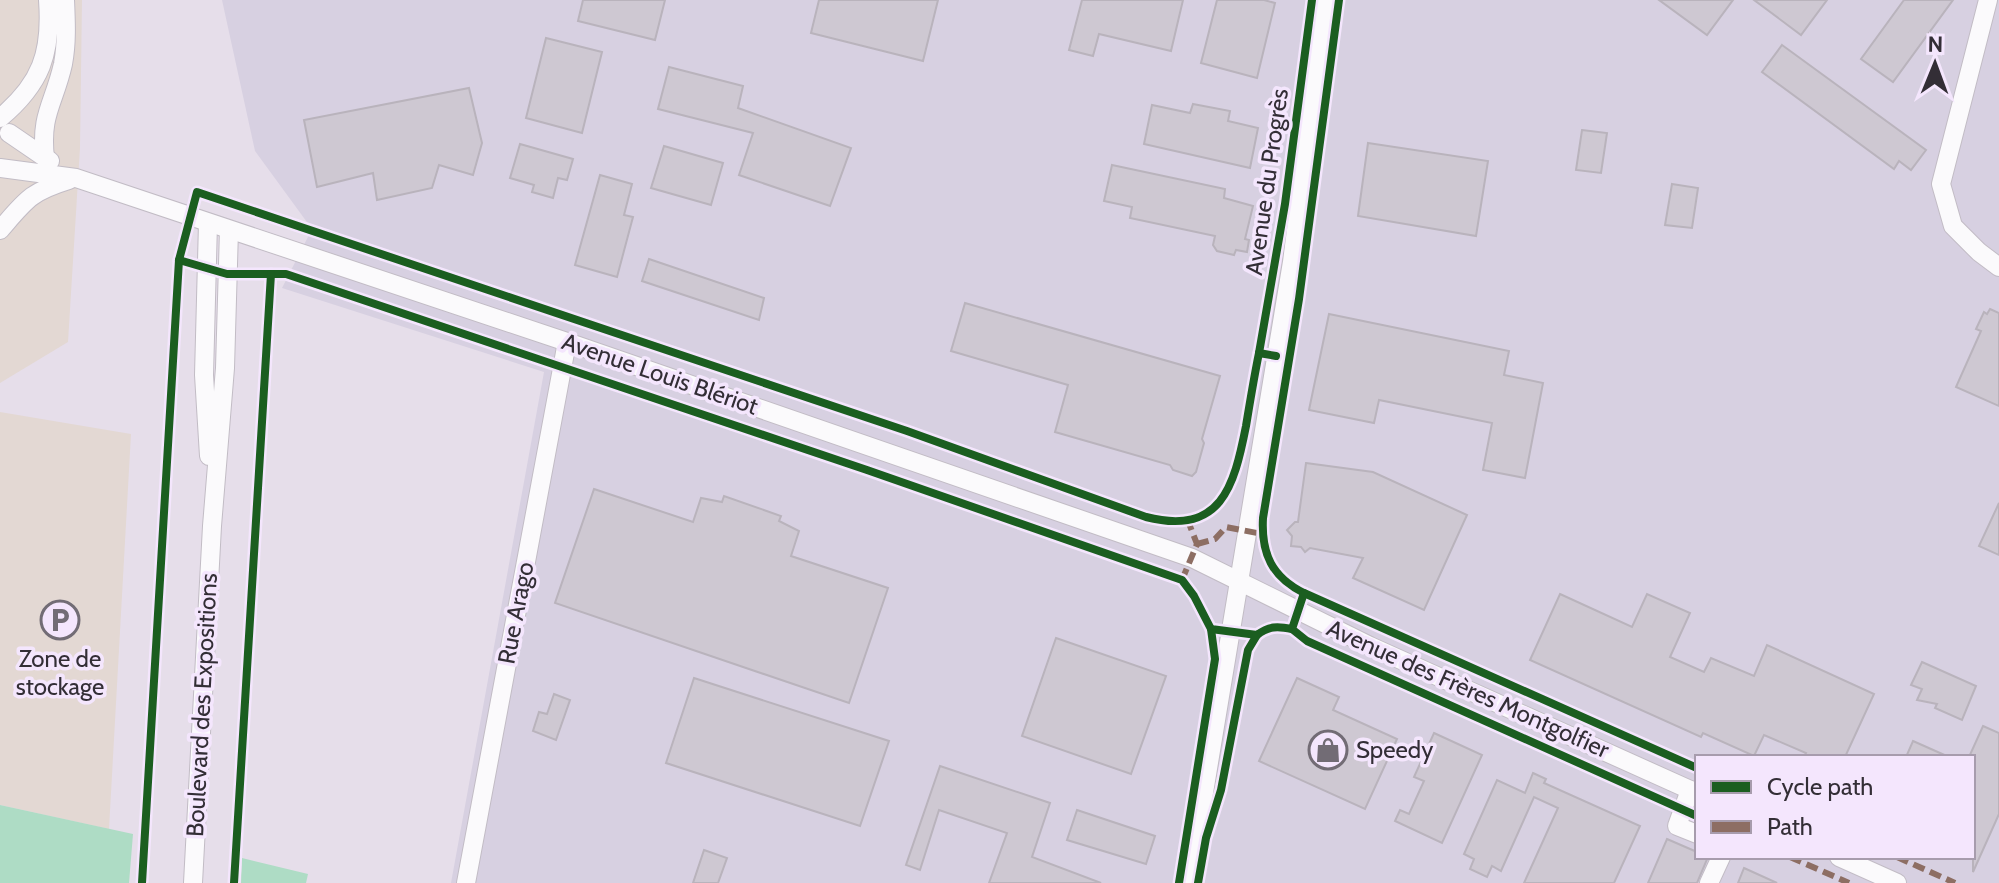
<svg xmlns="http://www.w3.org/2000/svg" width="1999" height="883" viewBox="0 0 1999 883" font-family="Cabin,sans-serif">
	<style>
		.commercial { fill: #e3d8d3 }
		.industrial { fill: #d7d0e1; fill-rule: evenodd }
		.green { fill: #aedcc5 }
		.building { fill: #cec8d2; stroke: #b9b3bc; stroke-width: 2 }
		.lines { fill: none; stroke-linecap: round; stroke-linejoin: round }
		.minor-casing { stroke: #c2bcc5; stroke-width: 20 }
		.minor { stroke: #fbfafc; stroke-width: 18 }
		.quiet { stroke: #8d6e63; stroke-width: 6; stroke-dasharray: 12 6; stroke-linecap: butt }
		.cycleway-casing { stroke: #f4e6fd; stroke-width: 13 }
		.cycleway { stroke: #1b5e20; stroke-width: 8 }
		.labels { text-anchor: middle; stroke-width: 7; stroke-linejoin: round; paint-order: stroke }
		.street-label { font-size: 24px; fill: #332e36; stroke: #f4e6fd }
		.poi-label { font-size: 24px; fill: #332e36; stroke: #f4e6fd }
	</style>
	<rect width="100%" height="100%" fill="#e6deea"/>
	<g class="commercial">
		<path d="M0,0H82L80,148L68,342L0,383Z"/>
		<path d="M0,412L131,434L109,829L0,805Z"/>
	</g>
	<path class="industrial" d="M222,0H1999V883H451L544,372L282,288L312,229L255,151ZM1697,757H1973V857H1697Z"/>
	<g class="green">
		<path d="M0,805L133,834L129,883H0Z"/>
		<path d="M242,858L308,874L306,883H241Z"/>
	</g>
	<g class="building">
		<path d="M583,0H665L655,40L578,21Z"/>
		<path d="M819,0H938L923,61L811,33Z"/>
		<path d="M1082,0H1183L1171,51L1099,34L1093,56L1069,50Z"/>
		<path d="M1217,0H1264L1275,3L1257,78L1201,63Z"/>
		<path d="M1659,0H1733L1707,35Z"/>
		<path d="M1754,0H1827L1801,35Z"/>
		<path d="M1904,0H1953L1893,82L1861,59Z"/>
		<path d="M546,38L602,52L582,133L526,118Z"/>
		<path d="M1782,45L1926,150L1911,170L1899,161L1894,169L1762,72Z"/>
		<path d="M669,67L743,86L738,108L851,148L830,206L739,175L753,133L658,109Z"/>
		<path d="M469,88L482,143L473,175L439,165L432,188L377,200L373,173L317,187L304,120Z"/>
		<path d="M1193,104L1230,111L1228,121L1258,128L1250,168L1144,144L1152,105L1190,113Z"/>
		<path d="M1582,130L1607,133L1601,173L1576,170Z"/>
		<path d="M1368,143L1488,161L1476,236L1358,216Z"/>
		<path d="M520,144L573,159L567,180L558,178L553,198L532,192L534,185L510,178Z"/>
		<path d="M664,146L723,163L711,205L651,188Z"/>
		<path d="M1112,165L1225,189L1224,198L1253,206L1245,239L1249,240L1247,252L1236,250L1234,255L1217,251L1213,245L1215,236L1130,218L1132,207L1104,201Z"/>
		<path d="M600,175L632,184L624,215L633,217L617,277L575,265Z"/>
		<path d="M1672,184L1698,188L1692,228L1665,225Z"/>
		<path d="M649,259L764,298L759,320L642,281Z"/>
		<path d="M965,303L1220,376L1202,439L1204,443L1196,472L1192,476L1173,470L1170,465L1055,432L1068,385L951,351Z"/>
		<path d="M1990,309L1999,313V406L1956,387L1981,331L1976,329L1984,312L1987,314Z"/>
		<path d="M1329,314L1509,351L1504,375L1543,383L1525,478L1483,470L1492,423L1379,400L1374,423L1309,410Z"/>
		<path d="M1306,463L1373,472L1467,515L1424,610L1353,578L1363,558L1310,548L1305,552L1301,547L1291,546L1292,536L1287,530L1295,522H1298Z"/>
		<path d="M594,489L693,522L701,498L722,502L724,496L781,516L779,521L799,531L791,556L888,588L849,703L555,603Z"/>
		<path d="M1999,503V555L1979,546Z"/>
		<path d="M1560,594L1632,627L1647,594L1690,613L1670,657L1704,672L1711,658L1754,676L1767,645L1874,694L1845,757H1804L1806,753L1764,735L1754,756L1703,733L1701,737L1530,660Z"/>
		<path d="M1056,638L1166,676L1131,774L1022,736Z"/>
		<path d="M1922,662L1976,686L1962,720L1935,708L1937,704L1917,700L1922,689L1911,685Z"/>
		<path d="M694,678L889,741L860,826L666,763Z"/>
		<path d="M1297,678L1339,697L1333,710L1397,739L1365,809L1259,761Z"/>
		<path d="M554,694L570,700L556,740L533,731L539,712L547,714Z"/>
		<path d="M1983,726L1999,733V814L1973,872V757H1969Z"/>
		<path d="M1434,733L1482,755L1442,843L1395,821L1400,810L1409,814L1424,781L1414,777Z"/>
		<path d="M1913,741L1949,757H1906Z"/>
		<path d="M940,766L1050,803L1032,857L1101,883H989L1007,833L939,810L920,870L906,865Z"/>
		<path d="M1533,773L1546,779L1544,783L1640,826L1614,883H1524L1558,808L1534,797L1501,871L1492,866L1487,877L1470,869L1474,859L1464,854L1497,780L1525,793Z"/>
		<path d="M1077,810L1155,836L1146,864L1067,840Z"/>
		<path d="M1667,839L1697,852V857H1708L1697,883H1648Z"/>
		<path d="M704,850L727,858L718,883H693Z"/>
		<path d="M1744,868L1777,883H1738Z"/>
	</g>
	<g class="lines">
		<g class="minor-casing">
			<g id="minor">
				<path d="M1988,0L1941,184L1953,226L1979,252L1999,267"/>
				<path d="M0,118C41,84 52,53 48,0"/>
				<path d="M9,133L50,161"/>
				<path d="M45,158C40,114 54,104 63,64C67,43 66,22 65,0"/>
				<path d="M0,168L76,178L567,342L1192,558L1370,646L1697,793"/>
				<path d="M208,223L204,375L209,456"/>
				<path d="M0,230C26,200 30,192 69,180"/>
				<path d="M1690,790L1677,826L1697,834"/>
				<path d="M1839,857L1897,883"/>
				<path d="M193,883L212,526L225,368L229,230"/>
				<path d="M466,883L567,342"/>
				<path d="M1189,883L1292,262L1325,0"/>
				<path d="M1709,883L1721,857"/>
			</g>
		</g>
		<use href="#minor" class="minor"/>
		<g class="quiet">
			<path d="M1197,544L1215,539L1226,527L1262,534"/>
			<path d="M1182,580L1197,544L1188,521"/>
			<path d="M1790,857L1849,883"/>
			<path d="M1897,857L1955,883"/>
		</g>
		<g class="cycleway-casing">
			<g id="cycleway">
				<path d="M1339,0L1299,299L1263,518C1261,554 1272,577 1304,593L1697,768"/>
				<path d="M179,260L227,274H286L867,470L1182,580L1194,596L1211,629L1257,635C1269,626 1277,626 1292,629"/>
				<path d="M1276,356L1259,353L1285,204L1312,0"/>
				<path d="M1304,593L1292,629L1307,641L1697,816"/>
				<path d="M142,883L179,260L197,192L907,431L1146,517C1221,536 1234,487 1246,426C1250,402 1254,377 1259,353"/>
				<path d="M234,883L271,274"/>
				<path d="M1179,883L1215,659L1211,629"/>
				<path d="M1198,883L1206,838L1221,790L1248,650L1257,635"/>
			</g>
		</g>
		<use href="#cycleway" class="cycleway"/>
	</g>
	<defs>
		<g id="parking-ring" transform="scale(2)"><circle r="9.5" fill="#f4e6fd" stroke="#726c75" stroke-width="1.5"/><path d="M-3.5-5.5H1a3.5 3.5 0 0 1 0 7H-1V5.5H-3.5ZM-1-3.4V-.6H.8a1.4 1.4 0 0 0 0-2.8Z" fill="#726c75"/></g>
		<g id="shop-ring" transform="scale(2)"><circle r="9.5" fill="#f4e6fd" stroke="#726c75" stroke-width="1.5"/><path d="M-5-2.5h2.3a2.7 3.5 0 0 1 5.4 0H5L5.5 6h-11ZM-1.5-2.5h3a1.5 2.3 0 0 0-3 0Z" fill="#726c75"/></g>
	</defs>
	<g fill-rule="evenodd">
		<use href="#parking-ring" x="60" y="620"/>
		<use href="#shop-ring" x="1328" y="750"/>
	</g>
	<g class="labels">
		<g class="street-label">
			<text transform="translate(1267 182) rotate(-82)" y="8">Avenue du Progrès</text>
			<text transform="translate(660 374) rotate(19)" y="8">Avenue Louis Blériot</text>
			<text transform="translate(516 613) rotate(-79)" y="8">Rue Arago</text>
			<text transform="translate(1468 689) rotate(24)" y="8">Avenue des Frères Montgolfier</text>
			<text transform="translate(202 705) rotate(-87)" y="8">Boulevard des Expositions</text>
		</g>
		<g class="poi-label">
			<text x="60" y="667">Zone de<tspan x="60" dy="28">stockage</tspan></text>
			<text x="1356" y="758" text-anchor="start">Speedy</text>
		</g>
	</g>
	<rect x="1695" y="755" width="280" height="104" fill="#f4e6fd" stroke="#a79cad" stroke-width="2"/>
	<rect x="1711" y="781" width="40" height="12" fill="#1b5e20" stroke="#a79cad" stroke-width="2"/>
	<text x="1767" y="795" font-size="24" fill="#332e36">Cycle path</text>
	<rect x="1711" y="821" width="40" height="12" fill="#8d6e63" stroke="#a79cad" stroke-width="2"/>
	<text x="1767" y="835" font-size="24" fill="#332e36">Path</text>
	<g transform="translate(1935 64) rotate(1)" stroke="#f4e6fd" stroke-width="6" paint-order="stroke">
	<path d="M0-6L14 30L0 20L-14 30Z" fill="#332e36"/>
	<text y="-12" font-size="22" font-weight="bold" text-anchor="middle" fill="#332e36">N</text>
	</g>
</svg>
